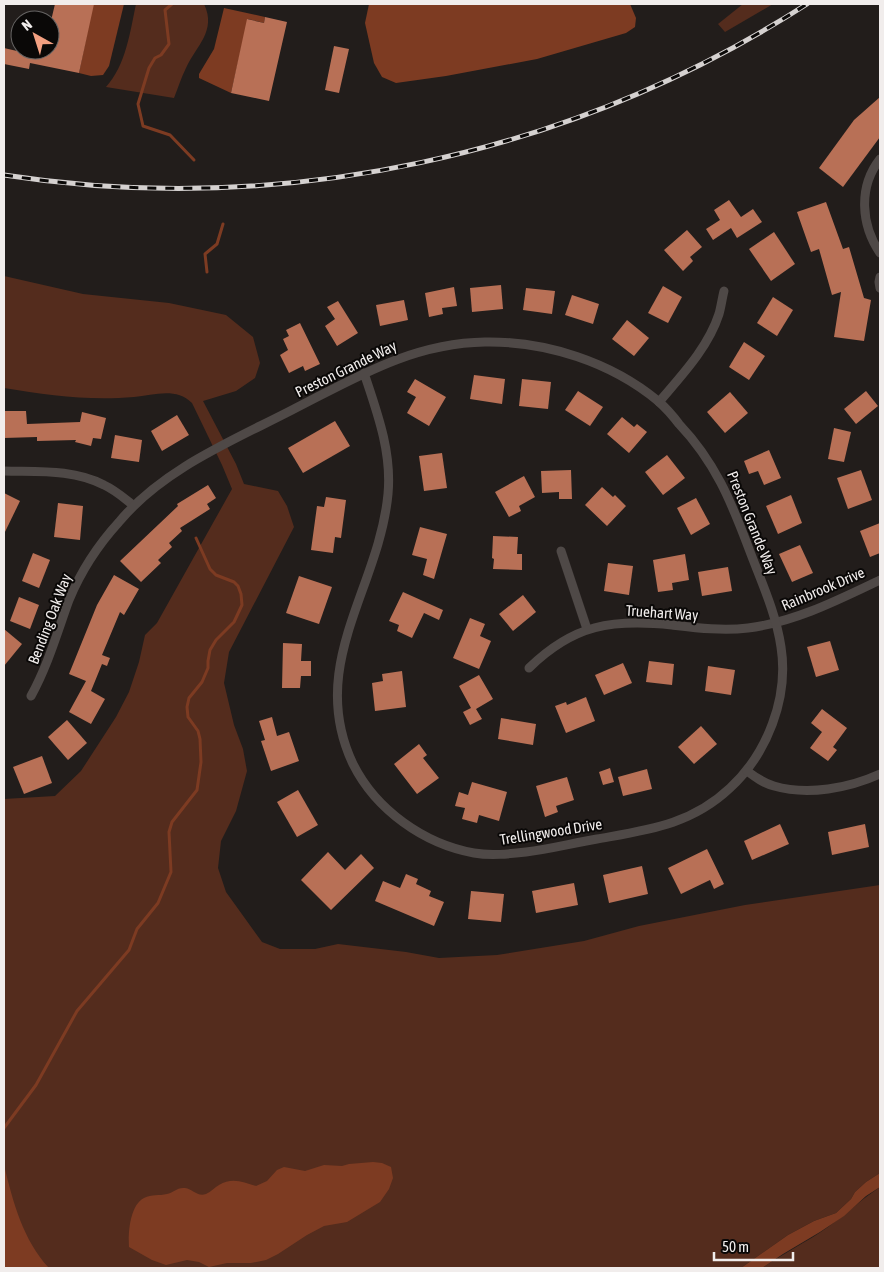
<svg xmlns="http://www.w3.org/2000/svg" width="884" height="1272" viewBox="0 0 884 1272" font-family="'Asap Condensed',sans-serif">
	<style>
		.green { fill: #542c1d }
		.water { fill: #7d3b22 }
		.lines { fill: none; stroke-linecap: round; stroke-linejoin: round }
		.stream { stroke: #7d3b22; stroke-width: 3 }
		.building { fill: #b87056 }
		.street { stroke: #4f4947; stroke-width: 9 }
		.rail-casing { stroke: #d5d1d0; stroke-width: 5 }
		.rail { stroke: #0a0807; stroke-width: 3; stroke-dasharray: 9; stroke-linecap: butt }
		.labels { text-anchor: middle; stroke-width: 4; stroke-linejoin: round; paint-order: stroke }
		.street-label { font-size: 15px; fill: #f1edec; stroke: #0a0807 }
	</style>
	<rect width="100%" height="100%" fill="#221d1b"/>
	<g class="green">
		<path d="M136,4H204C217,31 196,46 186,68C181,78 178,88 174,98L106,87C126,65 130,32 136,4Z"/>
		<path d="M743,4H773L725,32L718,24Z"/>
		<path d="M4,276L83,294L169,303L226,315L253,337L260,363L255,378L236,391L203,401L236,464L244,484L278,491L287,506L294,527L229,652L224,683L234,725L243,749L247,771L236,811L221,841L218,868L226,892L262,942L280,949H315L338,944L406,952L439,958L497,955L584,941L639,926L745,905L880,885V1173L866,1182L855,1192L851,1199L836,1213L814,1221L788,1235L741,1268H4V799L55,796L81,771L116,717L129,692L139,662L145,635L157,623L232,489L222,465L192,403C176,387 154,395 134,397C88,401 48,395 4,388Z"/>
		<path d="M880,1187V1268H762C784,1253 807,1242 828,1227C846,1214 862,1199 880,1187Z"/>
	</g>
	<g class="water">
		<path d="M93,4H124L109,66L103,75L91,76L79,73Z"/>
		<path d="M369,4H630L636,18L635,27L626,33L537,59L446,76L396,83L382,77L374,63L365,23Z"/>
		<path d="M224,8L265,17L264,23L248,19L231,93L199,78V74L214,49Z"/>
		<path d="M373,1162L382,1163L391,1167L393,1178L389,1189L380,1202L347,1222L324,1226L307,1235L278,1254L266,1260L251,1263H227L209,1267L199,1262L187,1260L166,1265L152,1260L129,1247C128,1233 130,1205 144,1198C152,1194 159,1196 167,1194C173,1193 177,1187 185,1188C193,1189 197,1197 206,1194C211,1192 215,1187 219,1185C232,1177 243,1182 256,1186L267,1181L277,1170L284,1167L305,1171L324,1165L342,1166L349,1164Z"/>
		<path d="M4,1165C13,1202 23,1240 49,1268H4Z"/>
		<path d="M880,1173V1187L866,1196L844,1216L820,1232L783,1254L762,1268H741L788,1235L814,1221L836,1213L851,1199L855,1192L866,1182Z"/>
	</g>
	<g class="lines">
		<g class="stream">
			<path d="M172,4L165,10L169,44L161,55L155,58L149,68L138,104L143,126L170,135L194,160"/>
			<path d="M207,272L205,254L217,244L223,224"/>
			<path d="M4,1128L36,1085L77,1011L129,950L137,929L158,903L171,872L169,832L172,822L197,790L201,762L200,739L198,731L188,717L187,707L189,698L202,682L208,668V661L210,650L216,640L234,622L242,605L241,594L238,586L234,582L216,575L210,569L196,538"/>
		</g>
	</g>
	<g class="building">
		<path d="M55,4H94L79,73L30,63L29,69L4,64V48L43,57L45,50H50V25Z"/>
		<path d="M265,17L287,22L269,101L231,93L247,19L264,23Z"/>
		<path d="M334,46L349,49L339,93L325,90Z"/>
		<path d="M880,97V137L843,187L819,168L854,120Z"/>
		<path d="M729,200L741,217L753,209L762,222L737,238L731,228L713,240L706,229L720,220L714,210Z"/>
		<path d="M826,202L843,249L849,247L864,298L871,300L864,341L834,337L841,292L832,295L819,249L811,252L797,212Z"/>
		<path d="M687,230L702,247L690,257L693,261L683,271L664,250Z"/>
		<path d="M774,232L795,264L771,281L749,249Z"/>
		<path d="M501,285L503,309L472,312L470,288Z"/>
		<path d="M663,286L682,297L668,323L648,313Z"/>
		<path d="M454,287L457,306L442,308L443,314L429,317L425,293Z"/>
		<path d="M526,288L555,291L552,314L523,310Z"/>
		<path d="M572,295L599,304L593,324L565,315Z"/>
		<path d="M773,297L793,310L777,336L757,323Z"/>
		<path d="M404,300L408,320L380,326L376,305Z"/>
		<path d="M338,301L358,333L337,346L325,326L335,319L327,307Z"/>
		<path d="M627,320L649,338L634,356L612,339Z"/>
		<path d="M300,323L320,364L305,371L303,366L289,373L280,355L288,350L283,339L289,336L286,330Z"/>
		<path d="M744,342L765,356L749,380L729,367Z"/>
		<path d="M474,375L505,379L502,404L470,399Z"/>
		<path d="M415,379L446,397L429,426L407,413L416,397L407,392Z"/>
		<path d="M522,379L551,382L548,409L519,406Z"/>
		<path d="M578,391L603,407L590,426L565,410Z"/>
		<path d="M866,391L878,406L856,424L844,409Z"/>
		<path d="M730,392L748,413L725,433L707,412Z"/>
		<path d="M4,411H26L27,424L80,422L82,412L106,418L101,439L93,438L91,446L75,442L76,440L37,441V437L4,438Z"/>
		<path d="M177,415L189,435L162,451L151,431Z"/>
		<path d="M622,417L634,427L637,424L647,432L629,453L607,434Z"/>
		<path d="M335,421L350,446L303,473L288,448Z"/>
		<path d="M834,428L851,432L844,462L828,459Z"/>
		<path d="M115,435L142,440L139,462L111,458Z"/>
		<path d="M769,450L781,478L764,485L758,471L749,474L744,461Z"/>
		<path d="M442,453L447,488L424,491L419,456Z"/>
		<path d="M667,455L685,478L663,495L645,472Z"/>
		<path d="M571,470L572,499H559V492L542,493L541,471Z"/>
		<path d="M861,470L872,500L848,509L837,478Z"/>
		<path d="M524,476L535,497L519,506L521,511L509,517L495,492Z"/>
		<path d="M208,485L216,498L207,504L210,509L180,528L182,531L169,543L172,547L158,560L161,563L141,582L120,561L178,506L177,504Z"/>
		<path d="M602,487L613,497L615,495L626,506L607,526L585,505Z"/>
		<path d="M4,493L20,501L4,534Z"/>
		<path d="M791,495L802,523L778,534L766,506Z"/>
		<path d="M326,497L346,500L341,538L335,537L333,553L311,550L317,506L324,507Z"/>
		<path d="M696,498L710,524L691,535L677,508Z"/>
		<path d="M58,503L83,506L80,540L54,537Z"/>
		<path d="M880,523V553L870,557L860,531Z"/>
		<path d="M420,527L447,534L434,579L423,575L427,559L412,555Z"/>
		<path d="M493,536L518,537L517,554H522V570L493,569L494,559L492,558Z"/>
		<path d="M800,545L813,573L792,582L779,554Z"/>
		<path d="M33,553L50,560L39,588L22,581Z"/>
		<path d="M685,554L689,580L672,583L673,590L658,592L653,560Z"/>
		<path d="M608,563L633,566L629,595L604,591Z"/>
		<path d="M728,567L732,591L702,596L698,572Z"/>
		<path d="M114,575L139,589L124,615L120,612L102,655L110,658L107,666L102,664L91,691L105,699L91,724L69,712L86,681L69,674L97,605Z"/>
		<path d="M299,576L332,587L319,624L286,613Z"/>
		<path d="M403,592L443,610L439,620L424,613L412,638L397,631L399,625L389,621Z"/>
		<path d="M523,595L536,612L513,631L499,614Z"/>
		<path d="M19,597L39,605L30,629L10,621Z"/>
		<path d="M470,618L485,624L480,636L491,641L479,669L453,658Z"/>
		<path d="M4,629L22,644L4,666Z"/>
		<path d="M830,641L839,670L816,677L807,647Z"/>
		<path d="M283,643L302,644L301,661H311V676H301L300,688H282Z"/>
		<path d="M649,661L674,664L672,685L646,682Z"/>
		<path d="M623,663L632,683L604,695L595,675Z"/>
		<path d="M708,666L735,670L731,695L705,691Z"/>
		<path d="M402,671L406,707L375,711L372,683L383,681L382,674Z"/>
		<path d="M479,675L493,699L476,709L482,719L470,725L463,712L471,708L459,686Z"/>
		<path d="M586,697L595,721L566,733L555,706L566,702L567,705Z"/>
		<path d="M822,709L847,728L833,747L837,750L828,761L810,748L822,732L811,723Z"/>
		<path d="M272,717L277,736L289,732L299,761L271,771L261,741L265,740L259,721Z"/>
		<path d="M501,718L536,724L533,745L498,739Z"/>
		<path d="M67,720L87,743L68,760L48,737Z"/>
		<path d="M701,726L717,744L694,764L678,747Z"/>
		<path d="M419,744L427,755L423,758L439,778L417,794L394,764Z"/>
		<path d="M42,756L52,783L24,794L13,767Z"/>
		<path d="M610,768L614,782L603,785L599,772Z"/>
		<path d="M647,769L652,789L623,796L618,777Z"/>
		<path d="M567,777L574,800L556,806L558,812L545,817L536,786Z"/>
		<path d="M472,782L507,792L499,821L479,815L477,823L462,819L465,808L455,806L459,792L468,795Z"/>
		<path d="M298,790L318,825L297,837L277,802Z"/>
		<path d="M780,824L789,844L752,860L744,841Z"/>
		<path d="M865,824L869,847L832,855L828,832Z"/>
		<path d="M707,849L724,884L714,889L710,880L681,894L668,868Z"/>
		<path d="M328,852L345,870L361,854L374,868L331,910L301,880Z"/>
		<path d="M642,866L648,894L609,903L603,875Z"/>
		<path d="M406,874L418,879L416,884L431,891L429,896L444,902L434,926L375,901L383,881L400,888Z"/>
		<path d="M574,883L578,905L536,913L532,891Z"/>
		<path d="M471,891L504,894L501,922L468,919Z"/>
	</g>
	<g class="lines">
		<g class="street">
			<path d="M880,159C858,187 861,225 880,253"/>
			<path d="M880,277L879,282L880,288"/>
			<path d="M659,402C681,376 708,348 719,314C721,307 722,299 724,291"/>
			<path d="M4,471C38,472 73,469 104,485C115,490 124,498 133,505"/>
			<path d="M561,551L587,629"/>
			<path d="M529,668C574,624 612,619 672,625C698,628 723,631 748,628C795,622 838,600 880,580"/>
			<path d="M31,696C48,665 57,633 69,600C81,571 98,545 119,522C163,469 232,441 292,410C355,378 412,343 485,342C546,341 611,362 658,401C666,408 673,416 679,424C715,462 731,501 749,549C761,581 776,613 781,647C789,698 767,754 730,788C691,825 647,830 597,839C573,843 550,849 526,852C509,854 491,856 474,853C424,844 376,810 353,764C306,665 379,589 388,494C392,452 377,412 364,373"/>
			<path d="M747,771C755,777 763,783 774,786C808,796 849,788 880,774"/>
		</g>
		<g class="rail-casing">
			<path id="rail" d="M4,175C281,218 570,156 807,4"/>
		</g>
		<use href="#rail" class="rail"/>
	</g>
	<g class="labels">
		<g class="street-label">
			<text transform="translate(346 369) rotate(-26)" y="5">Preston Grande Way</text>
			<text transform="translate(752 523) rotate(68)" y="5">Preston Grande Way</text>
			<text transform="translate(823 589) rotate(-23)" y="5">Rainbrook Drive</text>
			<text transform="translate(662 613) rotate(4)" y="5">Truehart Way</text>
			<text transform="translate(50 619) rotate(-69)" y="5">Bending Oak Way</text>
			<text transform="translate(551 832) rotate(-9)" y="5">Trellingwood Drive</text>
		</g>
	</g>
	<rect width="884" height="1272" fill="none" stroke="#f1edec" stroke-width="10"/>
	<g transform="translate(35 35) rotate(321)"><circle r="24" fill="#0a0807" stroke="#666463"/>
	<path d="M0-4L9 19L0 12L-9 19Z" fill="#f3a081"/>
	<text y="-8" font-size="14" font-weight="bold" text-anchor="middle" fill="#f1edec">N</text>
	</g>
	<path d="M714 1252v8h79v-8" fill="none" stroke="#f1edec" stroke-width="2.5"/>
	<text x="722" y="1252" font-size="15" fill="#f1edec" stroke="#0a0807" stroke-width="4" paint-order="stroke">50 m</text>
</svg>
